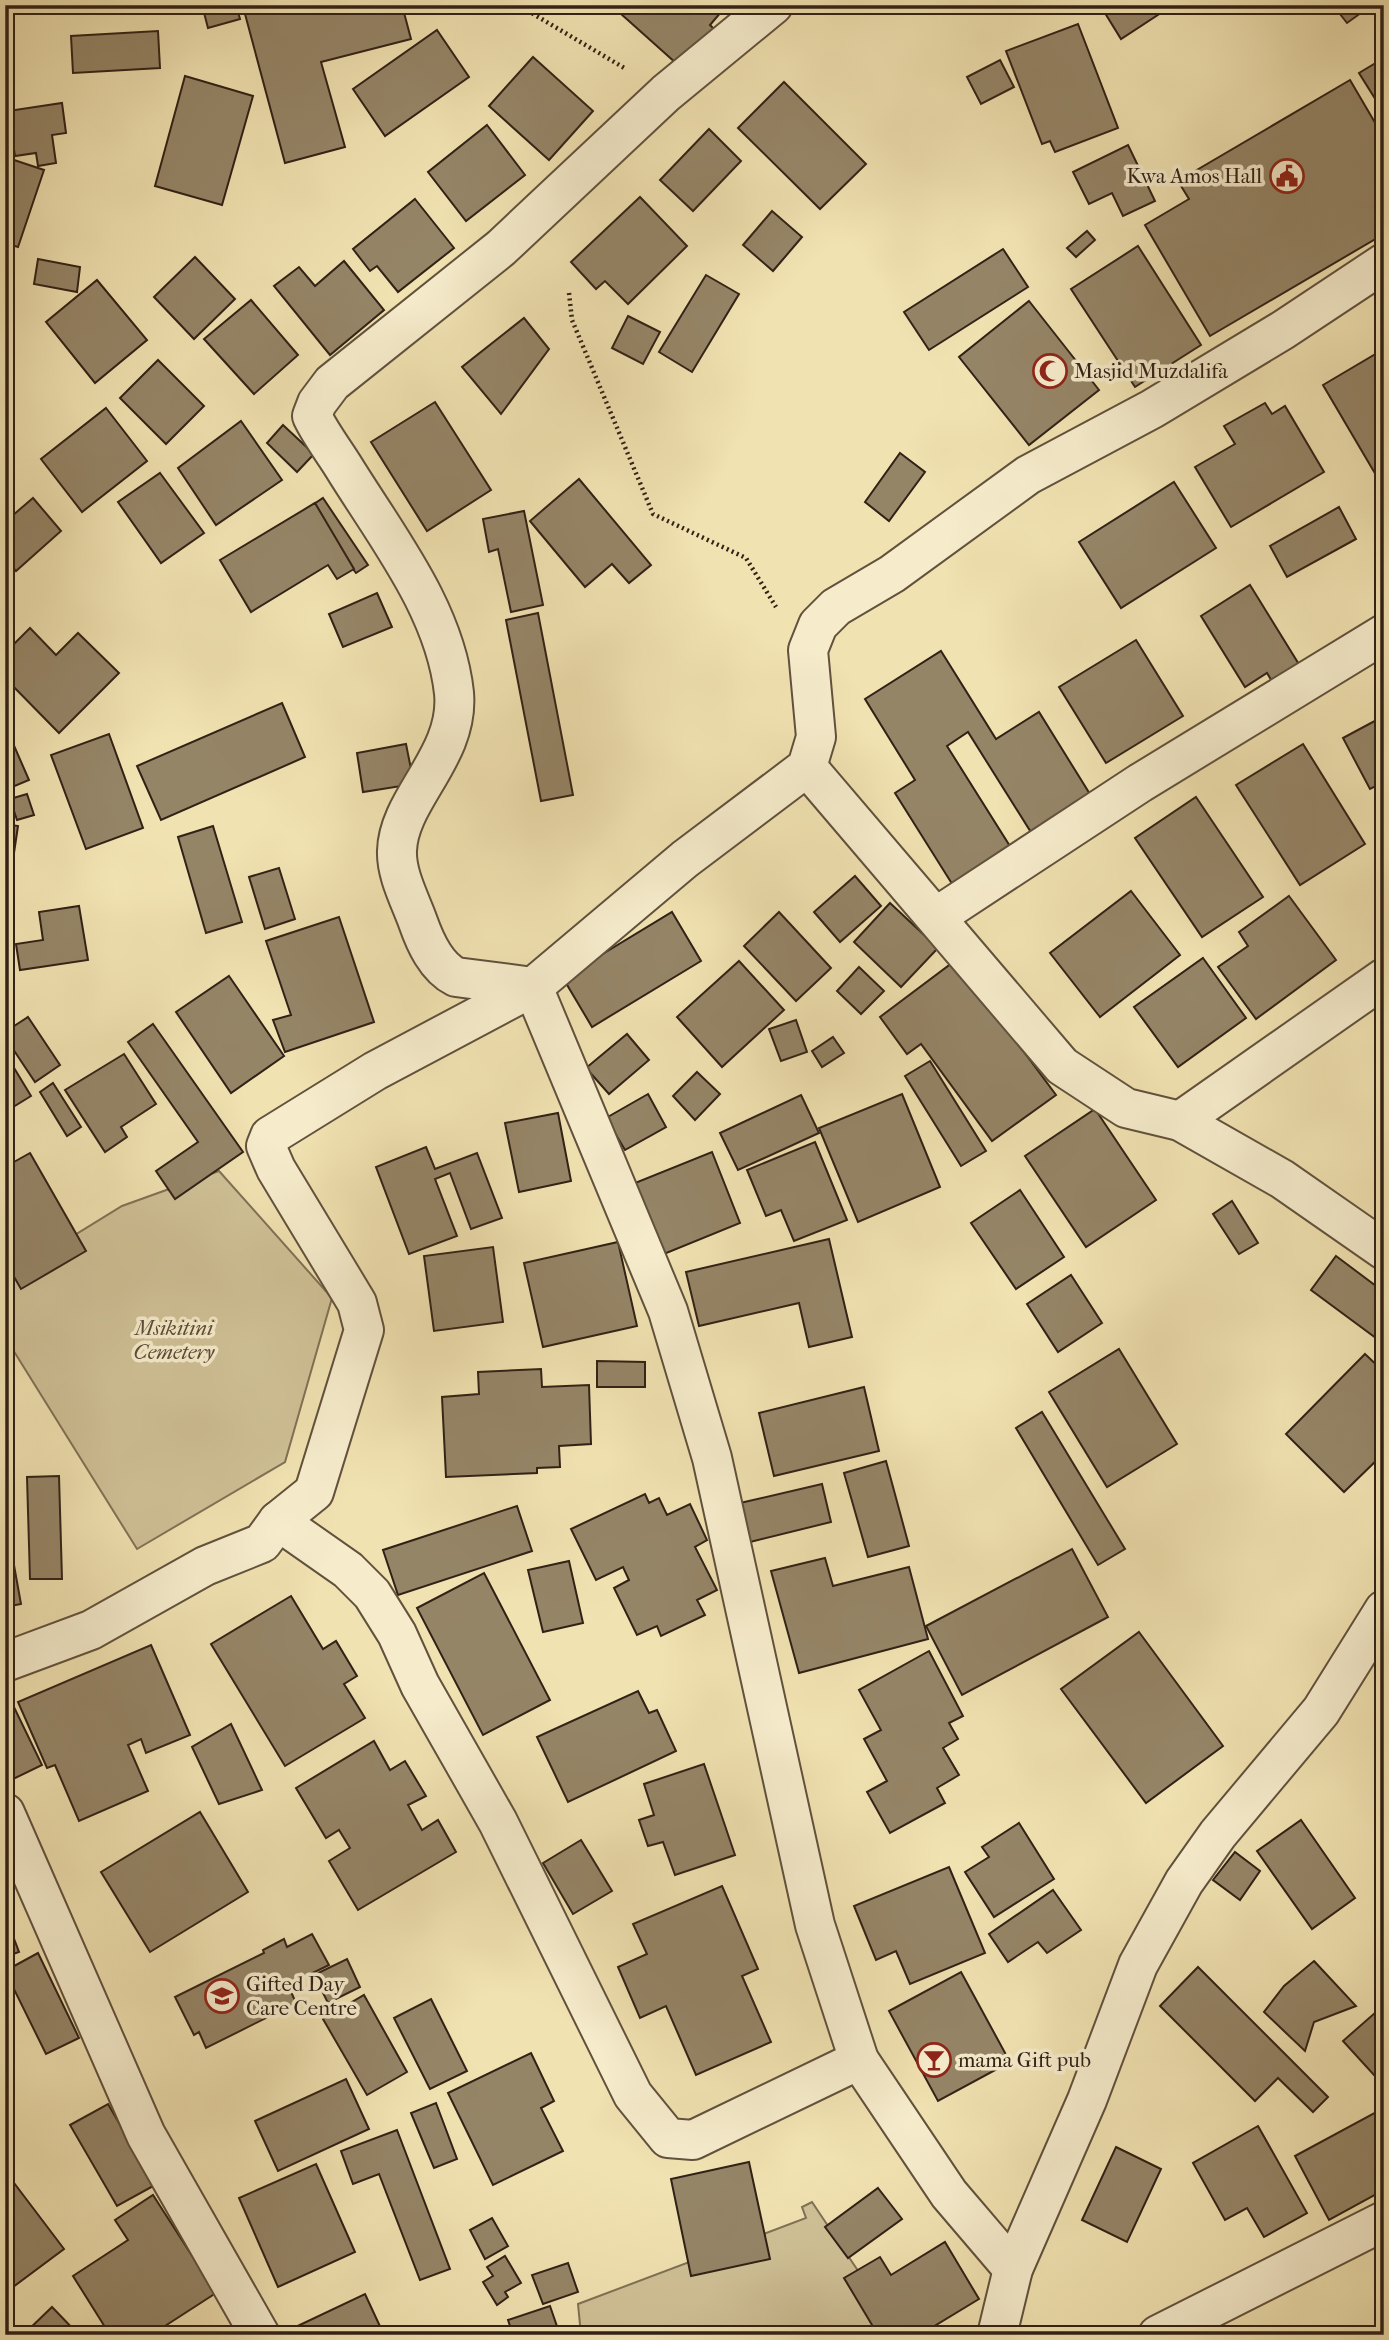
<svg xmlns="http://www.w3.org/2000/svg" width="1389" height="2340" viewBox="0 0 1389 2340" font-family="'IM FELL French Canon',serif">
	<style>
		.green { fill: #d0c197; stroke: #807156; stroke-width: 2 }
		.building { fill: #958567; stroke: #312116; stroke-width: 2 }
		.lines { fill: none; stroke-linecap: round; stroke-linejoin: round }
		.minor-casing { stroke: #61513d; stroke-width: 42 }
		.path { stroke: #312116; stroke-width: 4.5; stroke-dasharray: 2 3.5; stroke-linecap: butt }
		.minor { stroke: #f6eccc; stroke-width: 38 }
		.labels { text-anchor: middle; stroke-width: 7; stroke-linejoin: round; paint-order: stroke }
		.poi-label { font-size: 21px; fill: #312116; stroke: #f6eccc; text-anchor: start }
		.park-label { font-size: 21px; font-style: italic; fill: #594936; stroke: #f6eccc }
	</style>
	<rect width="100%" height="100%" fill="#f1e2b1"/>
	<filter id="stains"><feTurbulence type="fractalNoise" baseFrequency=".00286" numOctaves="4"/><feColorMatrix values="0 0 0 0 .2 0 0 0 0 .09 0 0 0 0 .02 0 0 0 .5 -.17"/></filter>
	<radialGradient id="worn" r=".72"><stop offset=".6" stop-color="#630" stop-opacity="0"/><stop offset="1" stop-color="#630" stop-opacity=".3"/></radialGradient>
	<g class="green">
		<path d="M219,1171L332,1298L285,1462L137,1549L5,1337V1278L122,1206Z"/>
		<path d="M812,2202L901,2335H581L578,2304L806,2218L802,2207Z"/>
	</g>
	<g class="building">
		<path d="M202,5H236L240,19L208,28Z"/>
		<path d="M279,5H402L411,39L321,62L345,147L285,163L245,14Z"/>
		<path d="M611,5H727L710,25L720,35L686,72Z"/>
		<path d="M1100,5H1173L1121,39Z"/>
		<path d="M1333,5H1372L1347,23Z"/>
		<path d="M1078,24L1118,128L1055,152L1050,141L1042,144L1006,51Z"/>
		<path d="M437,30L469,77L385,136L353,89Z"/>
		<path d="M158,31L160,68L73,73L71,36Z"/>
		<path d="M533,57L593,111L549,160L489,106Z"/>
		<path d="M1384,58V113L1359,73Z"/>
		<path d="M1000,60L1014,87L981,104L967,77Z"/>
		<path d="M185,76L253,96L222,205L155,186Z"/>
		<path d="M1350,80L1384,138V234L1210,336L1145,225L1189,199L1178,181Z"/>
		<path d="M784,82L866,164L820,209L738,128Z"/>
		<path d="M62,103L66,133L52,135L56,163L38,166L36,153L15,156L8,111Z"/>
		<path d="M487,125L525,175L466,221L428,172Z"/>
		<path d="M709,129L741,161L693,211L660,180Z"/>
		<path d="M1128,145L1155,201L1123,216L1112,193L1089,204L1073,172Z"/>
		<path d="M5,157L44,170L18,247L5,243Z"/>
		<path d="M640,197L687,246L628,304L605,281L596,289L571,262Z"/>
		<path d="M415,199L454,248L398,292L377,266L370,271L353,249Z"/>
		<path d="M772,211L802,237L773,271L743,245Z"/>
		<path d="M1087,231L1095,240L1076,257L1067,248Z"/>
		<path d="M1138,246L1201,345L1135,387L1071,289Z"/>
		<path d="M1003,249L1028,287L929,350L904,312Z"/>
		<path d="M195,257L235,299L194,339L154,297Z"/>
		<path d="M38,259L80,267L77,292L34,284Z"/>
		<path d="M344,261L384,310L330,355L274,286L299,267L315,286Z"/>
		<path d="M706,275L739,294L692,372L659,352Z"/>
		<path d="M97,280L147,340L95,383L46,322Z"/>
		<path d="M251,300L298,355L254,394L204,339Z"/>
		<path d="M1029,301L1099,390L1029,445L959,357Z"/>
		<path d="M628,316L660,332L643,364L612,348Z"/>
		<path d="M524,318L549,349L501,414L462,367Z"/>
		<path d="M1384,349V487H1383L1323,385Z"/>
		<path d="M158,360L204,406L166,444L120,398Z"/>
		<path d="M435,402L491,490L427,531L371,442Z"/>
		<path d="M1265,403L1272,414L1285,406L1324,472L1231,527L1195,467L1235,444L1224,426Z"/>
		<path d="M106,408L147,461L82,512L41,459Z"/>
		<path d="M241,421L282,480L216,525L178,468Z"/>
		<path d="M283,425L314,454L297,472L267,443Z"/>
		<path d="M900,453L925,472L889,521L865,502Z"/>
		<path d="M160,473L204,533L161,563L118,502Z"/>
		<path d="M579,479L651,565L629,583L612,564L585,587L530,521Z"/>
		<path d="M1174,482L1216,548L1121,608L1079,542Z"/>
		<path d="M33,498L61,531L16,571L5,559V522Z"/>
		<path d="M323,498L368,565L356,573L349,564L347,566L308,508Z"/>
		<path d="M315,503L354,569L337,579L328,565L251,612L220,560Z"/>
		<path d="M1339,507L1356,539L1287,577L1270,546Z"/>
		<path d="M524,511L543,605L511,612L498,549L489,552L483,519Z"/>
		<path d="M1250,585L1300,666L1273,683L1267,673L1245,687L1201,616Z"/>
		<path d="M377,593L392,627L343,647L329,614Z"/>
		<path d="M538,613L573,795L541,801L506,620Z"/>
		<path d="M30,628L56,655L78,633L119,673L59,733L5,678V653Z"/>
		<path d="M1136,640L1183,716L1106,763L1059,687Z"/>
		<path d="M941,651L996,739L1039,712L1093,799L1034,837L968,732L947,746L1013,851L954,887L895,793L915,780L865,699Z"/>
		<path d="M282,703L305,757L161,820L137,766Z"/>
		<path d="M1384,716V782L1370,789L1343,738Z"/>
		<path d="M5,725L29,780L5,790Z"/>
		<path d="M109,734L143,828L86,849L51,755Z"/>
		<path d="M406,744L414,784L363,792L357,753Z"/>
		<path d="M1303,744L1365,844L1300,885L1236,785Z"/>
		<path d="M27,794L34,815L17,820L10,799Z"/>
		<path d="M1196,797L1263,897L1202,937L1135,838Z"/>
		<path d="M5,824L18,826L7,900H5Z"/>
		<path d="M213,826L242,922L206,933L178,837Z"/>
		<path d="M279,868L295,919L265,929L249,877Z"/>
		<path d="M855,876L881,906L840,942L814,912Z"/>
		<path d="M1131,891L1180,955L1100,1017L1050,953Z"/>
		<path d="M1289,896L1336,960L1256,1019L1218,967L1248,946L1239,932Z"/>
		<path d="M890,903L938,948L901,987L854,942Z"/>
		<path d="M79,906L88,960L20,970L16,944L43,940L39,912Z"/>
		<path d="M672,912L701,961L592,1027L563,978Z"/>
		<path d="M779,912L831,968L796,1001L744,946Z"/>
		<path d="M339,917L374,1022L285,1052L273,1020L291,1015L266,941Z"/>
		<path d="M1203,958L1246,1018L1178,1067L1134,1007Z"/>
		<path d="M956,960L1056,1095L992,1141L921,1044L907,1054L880,1017Z"/>
		<path d="M739,961L784,1010L722,1067L677,1017Z"/>
		<path d="M859,967L884,991L861,1014L837,991Z"/>
		<path d="M229,976L284,1056L231,1093L176,1012Z"/>
		<path d="M28,1017L60,1065L35,1082L5,1037V1032Z"/>
		<path d="M796,1020L807,1052L781,1061L769,1029Z"/>
		<path d="M153,1024L243,1152L175,1199L156,1171L198,1142L128,1042Z"/>
		<path d="M627,1034L649,1060L609,1094L586,1068Z"/>
		<path d="M833,1037L844,1053L822,1067L812,1051Z"/>
		<path d="M5,1053L31,1096L5,1112Z"/>
		<path d="M124,1054L156,1104L121,1127L127,1137L105,1152L65,1090Z"/>
		<path d="M930,1061L986,1151L961,1166L905,1076Z"/>
		<path d="M697,1072L720,1094L695,1120L673,1096Z"/>
		<path d="M53,1083L81,1127L67,1136L40,1092Z"/>
		<path d="M648,1094L666,1127L625,1150L606,1118Z"/>
		<path d="M902,1094L940,1187L858,1222L819,1128Z"/>
		<path d="M801,1095L819,1133L738,1170L720,1133Z"/>
		<path d="M1095,1109L1156,1200L1086,1247L1025,1156Z"/>
		<path d="M558,1113L571,1181L519,1192L505,1123Z"/>
		<path d="M815,1142L847,1220L794,1241L781,1210L766,1216L747,1170Z"/>
		<path d="M426,1147L435,1169L477,1153L502,1218L471,1229L450,1173L435,1179L457,1236L409,1254L376,1167Z"/>
		<path d="M712,1152L740,1223L664,1254L635,1183Z"/>
		<path d="M30,1153L86,1251L21,1289L5,1261V1167Z"/>
		<path d="M1020,1190L1064,1257L1016,1289L971,1223Z"/>
		<path d="M1232,1201L1258,1243L1239,1254L1213,1214Z"/>
		<path d="M829,1239L852,1337L809,1347L799,1303L699,1326L686,1272Z"/>
		<path d="M618,1242L637,1326L543,1347L524,1263Z"/>
		<path d="M493,1247L503,1322L434,1331L424,1256Z"/>
		<path d="M1336,1256L1384,1292V1344L1311,1290Z"/>
		<path d="M1071,1275L1102,1323L1058,1352L1027,1304Z"/>
		<path d="M1119,1349L1177,1444L1107,1487L1049,1392Z"/>
		<path d="M1365,1354L1384,1372V1453L1344,1492L1286,1434Z"/>
		<path d="M597,1361L645,1362V1387H597Z"/>
		<path d="M541,1369L542,1387L589,1385L591,1444L559,1446L560,1467L537,1468V1473L446,1477L442,1397L479,1394L478,1372Z"/>
		<path d="M864,1387L879,1451L774,1476L759,1413Z"/>
		<path d="M1042,1412L1125,1549L1098,1565L1016,1428Z"/>
		<path d="M886,1461L909,1546L868,1557L844,1473Z"/>
		<path d="M59,1476L62,1579H30L27,1477Z"/>
		<path d="M822,1484L831,1522L750,1542L740,1503Z"/>
		<path d="M645,1494L649,1503L659,1498L667,1515L690,1504L707,1540L695,1547L717,1590L697,1600L705,1615L661,1636L657,1626L637,1635L614,1588L629,1580L623,1567L596,1580L571,1529Z"/>
		<path d="M517,1506L532,1551L398,1595L383,1550Z"/>
		<path d="M5,1532H8L21,1604L5,1607Z"/>
		<path d="M1072,1549L1108,1617L962,1695L926,1626Z"/>
		<path d="M825,1558L833,1586L909,1567L928,1639L799,1673L771,1571Z"/>
		<path d="M569,1561L583,1623L543,1632L528,1570Z"/>
		<path d="M484,1573L550,1700L483,1735L417,1608Z"/>
		<path d="M291,1596L323,1649L336,1641L357,1676L344,1684L365,1718L285,1766L211,1644Z"/>
		<path d="M1139,1632L1223,1746L1146,1803L1061,1689Z"/>
		<path d="M151,1645L190,1735L146,1753L141,1739L128,1745L148,1791L79,1821L55,1765L47,1768L18,1702Z"/>
		<path d="M929,1651L963,1716L949,1723L958,1739L943,1748L959,1775L937,1788L945,1803L890,1833L867,1792L887,1781L864,1739L881,1730L859,1690Z"/>
		<path d="M638,1691L649,1713L657,1710L676,1751L568,1802L537,1737Z"/>
		<path d="M11,1701L42,1765L9,1781L5,1774V1704Z"/>
		<path d="M231,1724L262,1790L219,1804L192,1747Z"/>
		<path d="M374,1741L390,1770L405,1761L426,1796L408,1805L422,1830L438,1820L456,1852L358,1910L329,1861L350,1848L339,1830L326,1838L296,1788Z"/>
		<path d="M704,1764L735,1855L675,1875L663,1842L648,1846L639,1820L654,1815L644,1784Z"/>
		<path d="M200,1812L248,1892L150,1952L101,1872Z"/>
		<path d="M1301,1820L1355,1898L1312,1929L1257,1851Z"/>
		<path d="M1019,1823L1054,1879L994,1917L965,1872L989,1857L982,1847Z"/>
		<path d="M581,1840L612,1891L573,1914L543,1863Z"/>
		<path d="M1235,1852L1260,1871L1240,1900L1213,1880Z"/>
		<path d="M949,1867L985,1953L910,1984L896,1951L876,1960L854,1906Z"/>
		<path d="M722,1886L758,1969L742,1976L771,2042L696,2075L666,2006L640,2018L618,1967L647,1954L633,1924Z"/>
		<path d="M1053,1890L1081,1930L1047,1953L1038,1942L1008,1962L989,1934Z"/>
		<path d="M5,1915L19,1952L5,1957Z"/>
		<path d="M312,1934L329,1965L288,1985L296,2003L206,2048L199,2032L194,2035L175,1997L264,1953L263,1950L284,1939L287,1947Z"/>
		<path d="M38,1953L79,2038L46,2054L5,1971Z"/>
		<path d="M347,1959L360,1987L328,2003L314,1975Z"/>
		<path d="M1314,1961L1356,2006L1314,2022L1305,2051L1264,2012L1284,1986Z"/>
		<path d="M1198,1967L1328,2097L1313,2112L1278,2078L1255,2101L1160,2006Z"/>
		<path d="M961,1972L1010,2062L938,2101L889,2011Z"/>
		<path d="M364,1995L407,2072L367,2095L323,2019Z"/>
		<path d="M431,1999L467,2071L430,2089L394,2018Z"/>
		<path d="M1376,2012L1384,2020V2086L1343,2041Z"/>
		<path d="M531,2053L554,2101L541,2108L563,2151L493,2185L448,2093Z"/>
		<path d="M346,2079L369,2129L278,2171L255,2121Z"/>
		<path d="M436,2103L457,2159L434,2168L411,2113Z"/>
		<path d="M108,2104L155,2185L117,2206L70,2125Z"/>
		<path d="M1380,2110L1384,2116V2190L1329,2220L1295,2156Z"/>
		<path d="M1258,2126L1307,2213L1264,2237L1247,2208L1225,2220L1193,2163Z"/>
		<path d="M397,2130L450,2269L420,2280L379,2174L353,2184L341,2151Z"/>
		<path d="M1116,2147L1161,2169L1127,2242L1082,2220Z"/>
		<path d="M749,2162L770,2259L691,2276L671,2179Z"/>
		<path d="M316,2164L355,2252L278,2287L239,2198Z"/>
		<path d="M5,2171L64,2249L5,2293Z"/>
		<path d="M878,2188L902,2219L848,2258L825,2227Z"/>
		<path d="M153,2195L216,2293L151,2335H110L73,2276L128,2240L115,2220Z"/>
		<path d="M492,2218L508,2246L485,2259L470,2230Z"/>
		<path d="M945,2242L979,2299L933,2327L937,2335H878L844,2278L880,2257L891,2275Z"/>
		<path d="M505,2256L521,2283L505,2292L508,2297L497,2305L483,2282L493,2276L487,2267Z"/>
		<path d="M568,2263L578,2292L543,2304L532,2275Z"/>
		<path d="M365,2294L384,2335H289L287,2331Z"/>
		<path d="M550,2306L560,2335H513L508,2320Z"/>
		<path d="M52,2307L79,2335H23Z"/>
	</g>
	<g class="lines">
		<g class="minor-casing">
			<g id="minor">
				<path d="M773,5L666,93L501,248L332,383L317,403L312,416C320,433 333,450 343,466C386,536 445,609 454,693C460,756 398,799 397,851C396,874 410,900 418,922C425,942 436,967 456,977L533,987L668,1311L712,1458L815,1925L859,2060L949,2194L1013,2269"/>
				<path d="M807,767L1062,1066L1126,1108L1180,1121L1282,1179L1384,1250"/>
				<path d="M936,917L1140,783L1384,634"/>
				<path d="M1180,1121L1384,978"/>
				<path d="M278,1521L348,1570L372,1594L397,1634L420,1685L498,1822L633,2095L668,2138L693,2140L859,2060"/>
				<path d="M5,1662L91,1630L205,1566L262,1543L278,1521L314,1492L364,1330L357,1303L276,1169L266,1146L270,1136L375,1071L533,987L685,859L807,767L816,737L808,650L818,625L836,607L892,574L1028,475L1152,409L1283,330L1384,263"/>
				<path d="M5,1813L146,2135L260,2335"/>
				<path d="M997,2335L1013,2269L1087,2100L1138,1965L1184,1882L1218,1834L1321,1711L1384,1610"/>
				<path d="M1158,2335L1384,2221"/>
			</g>
		</g>
		<g class="path">
			<path d="M518,5L626,69"/>
			<path d="M569,293L572,320L653,514L746,558L776,607"/>
		</g>
		<use href="#minor" class="minor"/>
	</g>
	<defs>
		<g id="civic-ring" transform="scale(1.75)"><circle r="9.5" fill="#f6eccc" stroke="#8f2418" stroke-width="1.5"/><path d="M-.6-6.5H3V-4.5H.6V-3L4-1V1h2V6H-6V1h2V-1L-.6-3ZM-1.2 2.5V6h2.4V2.5Z" fill="#8f2418"/></g>
		<g id="mosque-ring" transform="scale(1.75)"><circle r="9.5" fill="#f6eccc" stroke="#8f2418" stroke-width="1.5"/><path d="M3.5-4.9A6 6 0 1 0 3.5 4.9A5 5 0 1 1 3.5-4.9Z" fill="#8f2418"/></g>
		<g id="school-ring" transform="scale(1.75)"><circle r="9.5" fill="#f6eccc" stroke="#8f2418" stroke-width="1.5"/><path d="M0-5L7-2L0 1L-7-2ZM-4 1L0 2.5L4 1V4Q0 6-4 4Z" fill="#8f2418"/></g>
		<g id="bar-ring" transform="scale(1.75)"><circle r="9.5" fill="#f6eccc" stroke="#8f2418" stroke-width="1.5"/><path d="M-6-5H6L.8 .8V4.5H3.5V6h-7V4.5H-.8V.8Z" fill="#8f2418"/></g>
	</defs>
	<g fill-rule="evenodd">
		<use href="#civic-ring" x="1287" y="176"/>
		<use href="#mosque-ring" x="1050" y="371"/>
		<use href="#school-ring" x="222" y="1996"/>
		<use href="#bar-ring" x="934" y="2060"/>
	</g>
	<g class="labels">
		<g class="poi-label">
			<text x="1262" y="183" text-anchor="end">Kwa Amos Hall</text>
			<text x="1074" y="378">Masjid Muzdalifa</text>
			<text x="246" y="1991">Gifted Day<tspan x="246" dy="24">Care Centre</tspan></text>
			<text x="958" y="2067">mama Gift pub</text>
		</g>
		<g class="park-label">
			<text x="174" y="1335">Msikitini<tspan x="174" dy="24">Cemetery</tspan></text>
		</g>
	</g>
	<rect width="1389" height="2340" fill="none" stroke="#f1e2b1" stroke-width="28"/>
	<rect x="7" y="7" width="1375" height="2326" fill="none" stroke="#312116" stroke-width="3.5"/>
	<rect x="14" y="14" width="1361" height="2312" fill="none" stroke="#312116" stroke-width="2"/>
	<rect width="100%" height="100%" filter="url(#stains)"/>
	<rect width="100%" height="100%" fill="url(#worn)"/>
</svg>
